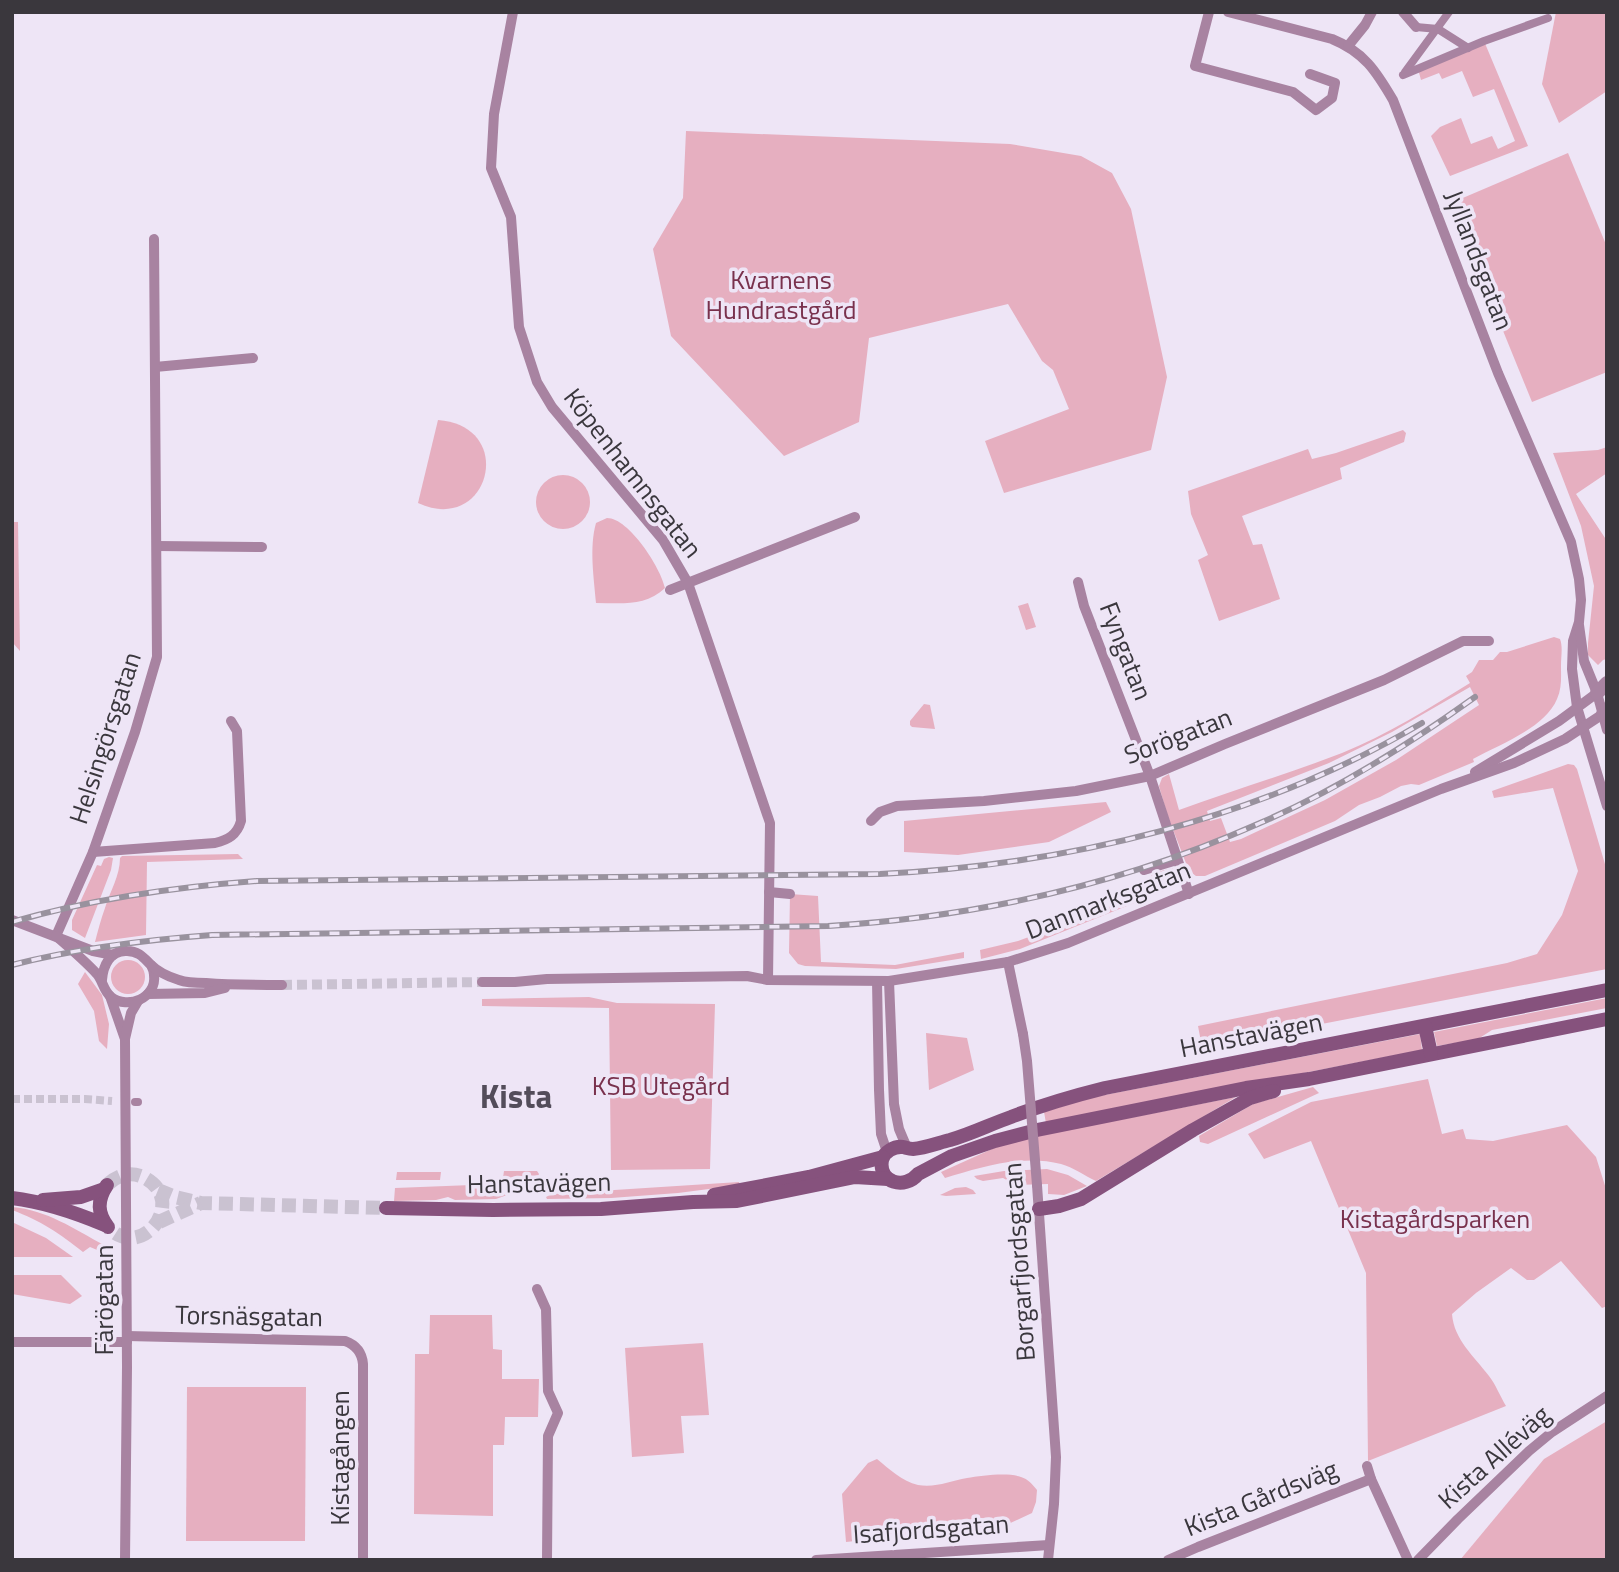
<svg xmlns="http://www.w3.org/2000/svg" width="1619" height="1572" viewBox="0 0 1619 1572" font-family="'Titillium Web',sans-serif">
	<style>
		.green { fill: #e6afc0; fill-rule: evenodd }
		.lines { fill: none; stroke-linecap: round; stroke-linejoin: round }
		.pedestrian-tunnel { stroke: #cac2d1; stroke-width: 8; stroke-dasharray: 8 4; stroke-linecap: butt }
		.minor-tunnel { stroke: #cac2d1; stroke-width: 10; stroke-dasharray: 10 5; stroke-linecap: butt }
		.secondary-tunnel { stroke: #cac2d1; stroke-width: 14; stroke-dasharray: 14 7; stroke-linecap: butt }
		.pedestrian { stroke: #a883a1; stroke-width: 8 }
		.minor { stroke: #a883a1; stroke-width: 10 }
		.tertiary { stroke: #a883a1; stroke-width: 14 }
		.secondary { stroke: #86527d; stroke-width: 14 }
		.rail-casing { stroke: #99929e; stroke-width: 6 }
		.rail { stroke: #eee5f6; stroke-width: 3.5; stroke-dasharray: 10; stroke-linecap: butt }
		.minor-bridge { stroke: #a883a1; stroke-width: 10 }
		.labels { text-anchor: middle; stroke-width: 7; stroke-linejoin: round; paint-order: stroke }
		.street-label { font-size: 26px; fill: #3a373d; stroke: #eee5f6 }
		.park-label { font-size: 26px; fill: #79314d; stroke: #eee5f6 }
		.district-label { font-size: 33px; font-weight: bold; fill: #534d5a; stroke: #eee5f6 }
	</style>
	<rect width="100%" height="100%" fill="#eee5f6"/>
	<g class="green">
		<path d="M1556,12H1607V91L1559,123L1542,84Z"/>
		<path d="M1484,41L1528,146L1450,176L1431,136L1440,127L1461,118L1471,144L1492,136L1498,149L1515,141L1494,89L1473,97L1462,71L1442,79L1439,73L1421,80L1418,69Z"/>
		<path d="M686,131L1010,144L1081,156L1112,173L1131,209L1167,377L1151,450L1004,493L985,441L1069,409L1053,370L1042,361L1008,304L869,338L859,422L784,456L671,336L653,249L683,198Z"/>
		<path d="M1568,153L1607,247V372L1532,402L1451,203Z"/>
		<path d="M438,420C518,426 489,536 418,503Z"/>
		<path d="M1403,430L1406,433L1404,442L1340,468L1342,479L1242,516L1253,545L1262,544L1280,599L1219,621L1198,560L1208,555L1191,514L1188,491L1308,449L1312,459L1336,453Z"/>
		<path d="M1607,447V473L1576,494L1607,541V659L1603,660L1598,665L1588,655V643L1594,586L1581,526L1553,453L1598,450Z"/>
		<circle cx="563" cy="502" r="27"/>
		<path d="M607,518C629,518 661,568 665,588C645,607 621,603 596,603C594,578 589,548 596,523Z"/>
		<path d="M12,522H18L20,651L12,642Z"/>
		<path d="M1028,603L1036,627L1026,630L1018,606Z"/>
		<path d="M1554,637L1560,639C1563,647 1561,656 1561,666C1561,677 1562,688 1557,699C1545,728 1499,745 1473,759L1474,762L1419,785L1411,784L1401,786L1380,797L1359,805L1335,821L1205,876H1196L1189,871L1167,814L1159,786L1162,778L1169,774L1179,810C1233,790 1288,774 1342,753C1387,735 1429,708 1470,683L1466,676L1472,672L1479,660H1493L1500,652H1507ZM1470,687L1479,705L1396,760L1325,800L1241,839L1230,842L1221,818L1210,821L1207,811L1329,763L1392,732Z"/>
		<path d="M924,704L930,705L935,729L912,727L910,725V721Z"/>
		<path d="M1568,764L1574,765L1577,769L1607,871V969L1202,1047L1198,1026L1507,963L1537,954L1562,915L1578,871L1553,788L1494,798L1492,791Z"/>
		<path d="M1106,802L1111,812L1049,842L958,855L904,852V821Z"/>
		<path d="M238,854L243,859L147,862L146,935L95,942C98,930 101,919 105,908C110,891 120,876 120,858L122,856Z"/>
		<path d="M109,857L113,858L111,870L85,938L72,930V920L97,865L101,866L104,859Z"/>
		<path d="M1173,868L1179,885L1020,949L981,959L980,950L1018,941L1106,908L1146,886L1153,873Z"/>
		<path d="M790,894L818,896L821,962L895,965L964,952V958L896,969L805,966L798,964L789,953Z"/>
		<circle cx="128" cy="977" r="17"/>
		<path d="M85,972L102,995L109,1024L107,1049L99,1041L94,1011L78,984Z"/>
		<path d="M589,997L617,1003L715,1004L710,1169L611,1170L609,1008L482,1006V999Z"/>
		<path d="M1607,998V1008L1492,1030L1478,1039L1437,1046L1434,1032Z"/>
		<path d="M926,1033L967,1038L974,1070L929,1090Z"/>
		<path d="M1420,1034L1422,1050L1046,1123L1044,1112L1089,1098Z"/>
		<path d="M1428,1079L1442,1134L1463,1129L1466,1139L1493,1141L1567,1125L1596,1157L1607,1192V1306L1602,1308L1561,1261L1534,1280H1527L1511,1268L1476,1293L1452,1314C1454,1340 1474,1356 1489,1376C1496,1385 1500,1396 1506,1406L1368,1461L1366,1273L1311,1141L1264,1159L1248,1134L1311,1102Z"/>
		<path d="M1313,1087L1319,1093L1208,1144L1200,1142L1199,1136L1253,1104Z"/>
		<path d="M1236,1097L1096,1181C1085,1176 1073,1167 1061,1164C1023,1154 982,1167 945,1178L941,1172L1003,1144L1062,1131Z"/>
		<path d="M1047,1169L1068,1175L1087,1186L1064,1195L1048,1194V1184L1016,1185L1003,1178L983,1181L977,1179L974,1176L1004,1171Z"/>
		<path d="M504,1171H537L539,1174L538,1176L503,1178Z"/>
		<path d="M397,1172H441L440,1180H396Z"/>
		<path d="M739,1182L740,1185L678,1193L611,1198L547,1199L546,1197L552,1194Z"/>
		<path d="M522,1183L523,1184L507,1195L496,1199L455,1200L448,1197L436,1200L394,1201L395,1188Z"/>
		<path d="M966,1187L973,1190L976,1194L946,1196L940,1195L955,1188Z"/>
		<path d="M12,1207C47,1210 74,1229 104,1245L102,1252L90,1247L83,1252C59,1233 41,1221 12,1210Z"/>
		<path d="M12,1222L46,1238L73,1257H12Z"/>
		<path d="M12,1275H61L82,1296L70,1304L12,1294Z"/>
		<path d="M430,1315H492L493,1349L502,1350V1379H539L538,1417H505L504,1445H493V1516L414,1514L415,1354H429Z"/>
		<path d="M703,1343L709,1415L681,1416L684,1453L632,1457L625,1348Z"/>
		<path d="M187,1387H306L305,1541H186Z"/>
		<path d="M1607,1421V1560H1460L1544,1459Z"/>
		<path d="M877,1459C889,1469 902,1481 918,1485C936,1488 950,1481 967,1478C981,1476 1007,1472 1021,1477C1028,1479 1032,1484 1037,1490L1036,1502L1032,1513L1006,1525L846,1542L842,1494L868,1463Z"/>
	</g>
	<g class="lines">
		<path class="pedestrian-tunnel" d="M12,1099H85L112,1101"/>
		<path class="minor-tunnel" d="M282,985L482,982"/>
		<g class="secondary-tunnel">
			<path d="M108,1184C118,1175 130,1171 143,1177C189,1199 143,1262 109,1228"/>
			<path d="M158,1190L175,1197L201,1203L386,1208"/>
			<path d="M159,1222L201,1203"/>
		</g>
		<g class="pedestrian">
			<path d="M1416,27L1438,29L1468,48"/>
			<path d="M1405,72L1449,12"/>
			<path d="M1403,75L1484,41L1548,18"/>
			<path d="M135,1102H138"/>
		</g>
		<g class="minor">
			<path d="M513,12L494,114L491,168L511,217L519,327L537,382L552,407L663,540L688,583L770,823L768,980"/>
			<path d="M1209,12L1195,66L1293,92L1316,110L1332,98L1335,83L1310,74"/>
			<path d="M1228,12L1332,39C1364,52 1376,71 1393,100L1498,373L1571,542L1579,579L1581,600L1579,622L1573,641L1572,669L1577,707L1607,806"/>
			<path d="M1403,12L1416,27"/>
			<path d="M1348,46L1365,25L1372,12"/>
			<path d="M155,367L253,358"/>
			<path d="M157,546L262,547"/>
			<path d="M1078,582L1084,606L1150,776L1189,894"/>
			<path d="M670,590L855,517"/>
			<path d="M1579,625L1584,661L1597,693L1607,730"/>
			<path d="M1475,772L1559,721L1597,693"/>
			<path d="M871,821L880,812L897,806L984,801L1076,791L1150,776L1225,744L1384,680L1463,641H1489"/>
			<path d="M93,852L215,843C228,840 237,835 241,821L237,731L231,721"/>
			<path d="M1144,870L1177,860"/>
			<path d="M769,892L790,894"/>
			<path d="M12,920L93,951L113,955"/>
			<path d="M56,936L93,852L135,732L157,657L154,239"/>
			<path d="M56,936C70,948 84,960 97,974C103,981 103,990 111,997C128,1010 157,998 154,975C154,973 152,967 151,965"/>
			<path d="M1008,962L1023,1034"/>
			<path d="M102,980C103,966 110,950 127,951C138,951 143,957 150,964C157,971 169,977 179,980C187,983 197,983 206,983C231,985 256,985 282,985"/>
			<path d="M877,981L879,1090L881,1134L887,1152"/>
			<path d="M889,981L894,1104L899,1129L907,1148"/>
			<path d="M482,982H515L547,979L747,976L768,980L889,981L1008,962L1068,943L1441,789L1514,763L1565,739L1603,714"/>
			<path d="M148,994L205,993L225,988"/>
			<path d="M110,996L125,1039"/>
			<path d="M1037,1185L1056,1457L1054,1504L1048,1560"/>
			<path d="M537,1289L546,1309L548,1391L558,1413L548,1436L547,1560"/>
			<path d="M127,1336L345,1341C356,1345 362,1352 363,1364V1560"/>
			<path d="M12,1342H127"/>
			<path d="M1371,1479L1408,1560"/>
			<path d="M125,1560L127,1367L125,1039L131,1013L138,1001"/>
			<path d="M816,1560L1049,1545"/>
			<path d="M1168,1560L1198,1547L1371,1479L1367,1466"/>
			<path d="M1418,1560L1458,1519L1529,1451L1552,1432L1607,1396"/>
		</g>
		<g class="tertiary">
			<path d="M1597,693L1607,683"/>
			<path d="M1603,714L1607,709"/>
		</g>
		<g class="secondary">
			<path d="M1607,990L1105,1088C1073,1096 1042,1105 1011,1117C991,1124 971,1134 950,1140C938,1143 925,1148 913,1149C909,1149 907,1148 903,1147C894,1146 884,1152 882,1160C878,1183 905,1190 918,1174L952,1156L995,1141L1037,1130L1246,1088L1309,1079L1607,1019"/>
			<path d="M1425,1026L1431,1054"/>
			<path d="M107,1185C97,1200 97,1213 108,1227"/>
			<path d="M714,1195L809,1177L883,1157"/>
			<path d="M12,1198C45,1202 74,1212 105,1225"/>
			<path d="M43,1200L81,1197L104,1189"/>
			<path d="M386,1208L493,1210L601,1209L693,1202L737,1201L855,1177L888,1179"/>
			<path d="M1039,1209L1059,1206L1081,1199L1193,1130L1250,1098L1274,1091"/>
		</g>
		<g class="rail-casing">
			<g id="rail">
				<path d="M12,922C92,899 174,887 257,881L880,874C1067,865 1260,819 1422,723"/>
				<path d="M12,965C78,948 144,940 212,935L828,926C978,917 1123,884 1260,823C1337,790 1408,745 1475,697"/>
			</g>
		</g>
		<use href="#rail" class="rail"/>
		<path class="minor-bridge" d="M1023,1034L1027,1061L1037,1185"/>
	</g>
	<g class="labels">
		<g class="street-label">
			<text transform="translate(1479 260) rotate(69)" y="9">Jyllandsgatan</text>
			<text transform="translate(633 473) rotate(52)" y="9">Köpenhamnsgatan</text>
			<text transform="translate(1126 651) rotate(69)" y="9">Fyngatan</text>
			<text transform="translate(1178 736) rotate(-21)" y="9">Sorögatan</text>
			<text transform="translate(105 738) rotate(-72)" y="9">Helsingörsgatan</text>
			<text transform="translate(1108 900) rotate(-21)" y="9">Danmarksgatan</text>
			<text transform="translate(1251 1035) rotate(-11)" y="9">Hanstavägen</text>
			<text transform="translate(539 1183) rotate(-1)" y="9">Hanstavägen</text>
			<text transform="translate(1019 1262) rotate(-94)" y="9">Borgarfjordsgatan</text>
			<text transform="translate(104 1300) rotate(-90)" y="9">Färögatan</text>
			<text transform="translate(249 1316) rotate(1)" y="9">Torsnäsgatan</text>
			<text transform="translate(1494 1457) rotate(-42)" y="9">Kista Alléväg</text>
			<text transform="translate(340 1458) rotate(-90)" y="9">Kistagången</text>
			<text transform="translate(1261 1498) rotate(-22)" y="9">Kista Gårdsväg</text>
			<text transform="translate(931 1529) rotate(-4)" y="9">Isafjordsgatan</text>
		</g>
		<g class="park-label">
			<text x="781" y="289">Kvarnens<tspan x="781" dy="30">Hundrastgård</tspan></text>
			<text x="661" y="1095">KSB Utegård</text>
			<text x="1435" y="1228">Kistagårdsparken</text>
		</g>
		<g class="district-label">
			<text x="516" y="1108">Kista</text>
		</g>
	</g>
	<rect width="1619" height="1572" fill="none" stroke="#3a373d" stroke-width="28"/>
</svg>
